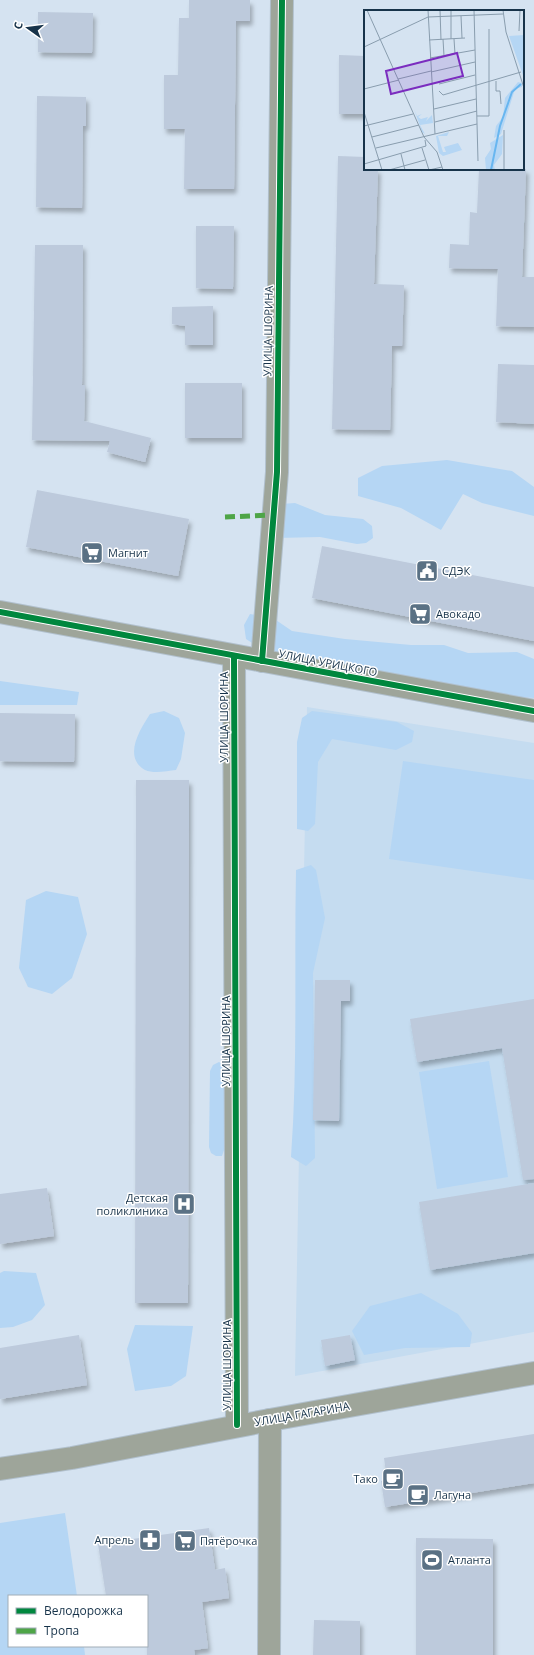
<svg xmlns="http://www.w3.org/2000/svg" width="534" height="1655" viewBox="0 0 534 1655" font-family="'Open Sans',sans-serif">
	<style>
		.built { fill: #c5dcf0 }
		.green { fill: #b5d6f4 }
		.building { fill: #bdcadc; filter: url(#shadow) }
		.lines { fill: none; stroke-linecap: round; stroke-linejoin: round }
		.minor-casing { stroke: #b1c0cd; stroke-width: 24 }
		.minor { stroke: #9ea59a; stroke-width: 22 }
		.quiet { stroke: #4ea547; stroke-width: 5; stroke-dasharray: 10 5; stroke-linecap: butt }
		.cycleway-casing { stroke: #fff; stroke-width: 8 }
		.cycleway { stroke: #00873e; stroke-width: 6 }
		.labels { text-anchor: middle; stroke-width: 3; stroke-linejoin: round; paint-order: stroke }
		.street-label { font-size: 11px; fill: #17334a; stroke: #fff }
		.poi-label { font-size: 11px; fill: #17334a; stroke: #fff; text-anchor: start }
		.inset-river { fill: none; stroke: #68b6f0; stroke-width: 2 }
		.inset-road { fill: none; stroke: #899dae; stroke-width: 1 }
		.view { fill: #7b2cbf; fill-opacity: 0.15; stroke: #7b2cbf; stroke-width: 2 }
		.inset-edge { fill: none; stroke: #17334a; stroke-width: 2 }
	</style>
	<defs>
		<filter id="shadow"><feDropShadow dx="2.5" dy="4.5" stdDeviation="2" flood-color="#0004"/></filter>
	</defs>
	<rect width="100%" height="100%" fill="#d5e3f1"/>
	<path class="built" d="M307,707L534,743V1332L295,1376Z"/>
	<g class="green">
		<path d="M447,460L512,471L534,487V516L482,503L463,494L441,530L401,508L358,496V478L382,466Z"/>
		<path d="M295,503L325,515L363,519L372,526L373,538L366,543L357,544L320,537L276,538L266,535L261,527L263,518L281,504Z"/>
		<path d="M250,614L273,618L292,631L345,639L411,645H444L468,653L517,652L534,659V698L489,695L272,656L246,639L244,625Z"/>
		<path d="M0,681L79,692L77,705H0Z"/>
		<path d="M164,711L179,718L185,733L181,759L176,770C167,771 154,774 145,770C122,757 141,728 150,714Z"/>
		<path d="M312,711L397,722L414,731L412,742L396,750L332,739L318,762L315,824L308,831L297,829V742L302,718Z"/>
		<path d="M403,761L534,780V880L389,859Z"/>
		<path d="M311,865L316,870L325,918L313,973L315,1158L306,1166L291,1157C298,1062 294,965 296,870Z"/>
		<path d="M46,891L78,897L87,934L72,978L52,994L28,987L19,968L26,900Z"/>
		<path d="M489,1061L508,1177L437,1189L419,1072Z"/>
		<path d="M219,1062L224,1065L226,1071V1144L222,1156H216L211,1153L209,1147L210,1071L213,1065Z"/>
		<path d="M4,1271L36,1273L45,1305L32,1320L13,1327L0,1328V1273Z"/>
		<path d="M421,1293L458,1314L472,1333L470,1347L405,1348L364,1355L352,1331L370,1306Z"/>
		<path d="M135,1325L193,1326L186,1376L171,1386L135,1391L127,1349Z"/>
		<path d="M65,1513L77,1596H9V1646H84L85,1655H0V1523Z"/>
	</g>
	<g class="building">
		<path d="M189,0H250V21H236L234,189H184L185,129H164V75H178L179,18H189Z"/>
		<path d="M38,12L93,13L92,53L38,52Z"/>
		<path d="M339,55L365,56V114H339Z"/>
		<path d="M37,96L86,97V126H83L82,208L36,207Z"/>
		<path d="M338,156L365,157V169H378L374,284L404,285L402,346H392L390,430L332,429Z"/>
		<path d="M479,169H526L522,277H534V327L496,326L498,269L449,268L450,244L469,245L470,212L477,213Z"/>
		<path d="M196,226H234L233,289L196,288Z"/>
		<path d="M35,245H83L82,385H85L84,421L151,438L145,462L107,452L110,441L32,440Z"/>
		<path d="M213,306V345H185V326L172,324V307Z"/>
		<path d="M498,364L534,365V424L496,422Z"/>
		<rect x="185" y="383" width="57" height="55"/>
		<path d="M37,490L189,519L178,576L26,547Z"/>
		<path d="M322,546L534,587V641L312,598Z"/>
		<path d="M0,713L75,714L74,762L0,761Z"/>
		<path d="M136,780H189L188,1303H135Z"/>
		<path d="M315,980H350V1001H341L339,1121L313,1120Z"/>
		<path d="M534,999V1179L523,1180L502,1048L417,1062L410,1019Z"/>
		<path d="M534,1183V1253L430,1270L419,1202Z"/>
		<path d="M47,1188L54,1236L0,1244V1194Z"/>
		<path d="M79,1335L87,1385L0,1399V1348Z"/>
		<path d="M350,1335L355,1360L325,1366L321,1340Z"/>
		<path d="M534,1434V1483L385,1507L381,1481L387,1480L384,1458Z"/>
		<path d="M209,1528L215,1570L225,1568L229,1598L202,1602L208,1648L194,1650L195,1655H147V1596H106L98,1544Z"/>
		<path d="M416,1538L493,1539V1655H416Z"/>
		<path d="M314,1620L360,1621V1655H313Z"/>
	</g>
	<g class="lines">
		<g class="minor-casing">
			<g id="minor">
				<path d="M0,612L534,711"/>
				<path d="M234,656L237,1425"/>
				<path d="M262,661L277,472L282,0"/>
				<path d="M0,1469L72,1458L270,1420L534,1373"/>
				<path d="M269,1655L270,1420"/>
			</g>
		</g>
		<use href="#minor" class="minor"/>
		<path class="quiet" d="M225,517L274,515"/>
		<g class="cycleway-casing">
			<g id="cycleway">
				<path d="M0,612L534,711"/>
				<path d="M234,656L237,1425"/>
				<path d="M262,661L277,472L282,0"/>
			</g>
		</g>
		<use href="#cycleway" class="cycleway"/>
	</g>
	<defs>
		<g id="supermarket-square" transform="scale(1.15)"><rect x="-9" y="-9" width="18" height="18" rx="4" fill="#5a7184" stroke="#fff"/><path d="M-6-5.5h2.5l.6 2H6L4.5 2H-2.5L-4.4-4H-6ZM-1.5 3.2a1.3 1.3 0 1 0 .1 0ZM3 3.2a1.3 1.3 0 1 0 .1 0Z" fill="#fff"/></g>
		<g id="civic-square" transform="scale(1.15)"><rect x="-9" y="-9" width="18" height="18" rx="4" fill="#5a7184" stroke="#fff"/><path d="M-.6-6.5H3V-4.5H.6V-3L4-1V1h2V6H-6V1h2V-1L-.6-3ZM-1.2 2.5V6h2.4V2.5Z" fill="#fff"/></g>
		<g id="hospital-square" transform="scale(1.15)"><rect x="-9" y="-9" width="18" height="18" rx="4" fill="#5a7184" stroke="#fff"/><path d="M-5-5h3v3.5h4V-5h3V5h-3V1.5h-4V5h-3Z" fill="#fff"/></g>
		<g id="cafe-square" transform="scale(1.15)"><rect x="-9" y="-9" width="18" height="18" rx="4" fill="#5a7184" stroke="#fff"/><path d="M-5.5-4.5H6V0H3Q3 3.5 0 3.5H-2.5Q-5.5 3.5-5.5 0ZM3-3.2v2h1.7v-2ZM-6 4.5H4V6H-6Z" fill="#fff"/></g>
		<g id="pharmacy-square" transform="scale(1.15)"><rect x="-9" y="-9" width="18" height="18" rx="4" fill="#5a7184" stroke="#fff"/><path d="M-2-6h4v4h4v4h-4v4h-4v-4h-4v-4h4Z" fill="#fff"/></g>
		<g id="stadium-square" transform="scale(1.15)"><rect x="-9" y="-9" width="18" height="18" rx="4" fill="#5a7184" stroke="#fff"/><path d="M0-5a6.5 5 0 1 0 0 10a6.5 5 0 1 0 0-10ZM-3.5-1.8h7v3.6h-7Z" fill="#fff"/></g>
	</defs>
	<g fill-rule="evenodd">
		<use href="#supermarket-square" x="92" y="553"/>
		<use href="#civic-square" x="427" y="571"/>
		<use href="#supermarket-square" x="420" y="614"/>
		<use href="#hospital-square" x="184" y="1204"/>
		<use href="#cafe-square" x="393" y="1479"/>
		<use href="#cafe-square" x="418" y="1495"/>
		<use href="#pharmacy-square" x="150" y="1540"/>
		<use href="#supermarket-square" x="185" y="1541"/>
		<use href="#stadium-square" x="432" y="1560"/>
	</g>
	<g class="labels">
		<g class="street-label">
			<text transform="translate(268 331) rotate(-89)" y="4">УЛИЦА ШОРИНА</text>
			<text transform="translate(328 663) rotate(11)" y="4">УЛИЦА УРИЦКОГО</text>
			<text transform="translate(224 717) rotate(-90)" y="4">УЛИЦА ШОРИНА</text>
			<text transform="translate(226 1041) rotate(-90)" y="4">УЛИЦА ШОРИНА</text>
			<text transform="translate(227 1365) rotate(-90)" y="4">УЛИЦА ШОРИНА</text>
			<text transform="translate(302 1414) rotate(-10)" y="4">УЛИЦА ГАГАРИНА</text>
		</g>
		<g class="poi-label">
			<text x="108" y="557">Магнит</text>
			<text x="442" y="575">СДЭК</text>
			<text x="436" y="618">Авокадо</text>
			<text x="168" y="1202" text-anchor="end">Детская<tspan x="168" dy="13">поликлиника</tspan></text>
			<text x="378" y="1483" text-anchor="end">Тако</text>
			<text x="434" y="1499">Лагуна</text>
			<text x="134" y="1544" text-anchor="end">Апрель</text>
			<text x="200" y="1545">Пятёрочка</text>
			<text x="448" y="1564">Атланта</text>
		</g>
	</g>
	<g transform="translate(364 10)">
		<rect width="160" height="160" fill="#d5e3f1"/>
		<path d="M160,25V68L145,26ZM154,72L158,73V77L151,79L137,124L130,128L132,116L139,107L141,88ZM50,99L53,106L58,104L54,107L57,109L64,107L62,111L68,105L69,113L56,115L61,124L58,122ZM85,122L83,126H74L79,142H82L80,137L94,133L98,140L79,146L75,143L72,126ZM139,125L138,144L130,155L131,160H122L121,148L127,139L126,133Z" fill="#b5d6f4"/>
		<path class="inset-river" d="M127,160L136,116L148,82L157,74"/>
		<path class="inset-road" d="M3,0L60,127L73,142L79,160M64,0L71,124M76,0L77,30M87,0V29M110,0L114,151M139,0L142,22L160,78M97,6L98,28M155,21L156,0M79,29L80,46M90,29L91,44M65,30L101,28M0,37L64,7L139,4M66,48L111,40M67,62L111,52M34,69L67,61M132,71V81H136L137,94M75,74L111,65M0,79L35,70M75,81L79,85L157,62M160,93V155M70,99L112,89M0,102L18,160M113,106H125V19M71,112L113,101M0,116L49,104M8,127L55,115M12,138L113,114M58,138L65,160M37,144L41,160M0,154L62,136L61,130M25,160L61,150M65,160L78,157M140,160V120"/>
		<path class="view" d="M93,43L99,66L27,84L22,61Z"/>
		<rect width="160" height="160" class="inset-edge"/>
	</g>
	<rect x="8" y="1595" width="140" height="52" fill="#ffffff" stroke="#a2adb7"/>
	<rect x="16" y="1608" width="20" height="6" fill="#00873e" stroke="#a2adb7"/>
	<text x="44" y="1615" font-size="12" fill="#17334a">Велодорожка</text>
	<rect x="16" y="1628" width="20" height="6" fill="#4ea547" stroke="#a2adb7"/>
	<text x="44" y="1635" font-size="12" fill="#17334a">Тропа</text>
	<g transform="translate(28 28) rotate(284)" stroke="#ffffff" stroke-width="3" paint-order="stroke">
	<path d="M0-3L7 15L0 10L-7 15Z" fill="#17334a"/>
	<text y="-6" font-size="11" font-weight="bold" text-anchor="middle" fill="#17334a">С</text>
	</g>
</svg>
